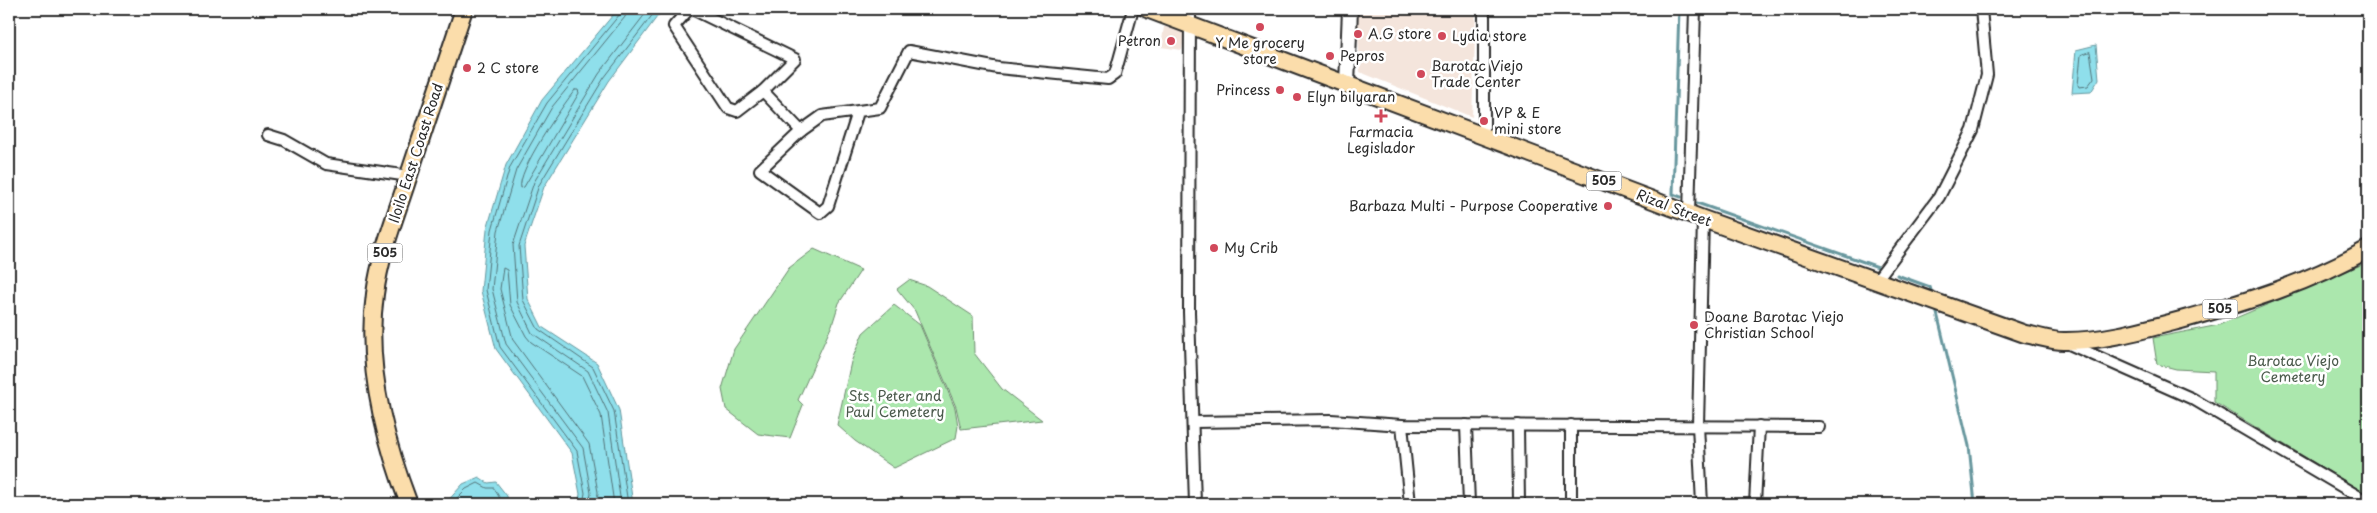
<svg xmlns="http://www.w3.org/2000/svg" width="2377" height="513" viewBox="0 0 2377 513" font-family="'Playpen Sans',sans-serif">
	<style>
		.built { fill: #f4e5dc }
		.green { fill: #abe7ad; stroke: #6b896c }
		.water { fill: #8fdfeb; stroke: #67979e }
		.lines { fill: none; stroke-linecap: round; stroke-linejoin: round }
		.shore { stroke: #537378; stroke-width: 1 }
		.stream { stroke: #67979e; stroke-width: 3 }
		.street-casing { stroke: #2b2b2b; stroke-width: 14 }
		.secondary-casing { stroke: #2b2b2b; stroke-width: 18 }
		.primary-casing { stroke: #2b2b2b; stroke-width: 20 }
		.street { stroke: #fff; stroke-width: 10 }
		.secondary { stroke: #fff; stroke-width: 14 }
		.primary { stroke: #fbddab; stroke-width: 16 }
		.poi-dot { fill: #d1495b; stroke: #fff; stroke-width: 2 }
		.labels { text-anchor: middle; stroke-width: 5; stroke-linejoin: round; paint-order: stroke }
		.shield { fill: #fff; stroke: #6b6b6b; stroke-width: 1 }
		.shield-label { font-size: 12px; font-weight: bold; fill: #2b2b2b }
		.poi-label { font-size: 14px; fill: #2b2b2b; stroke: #fff; text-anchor: start }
		.street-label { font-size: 14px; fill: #2b2b2b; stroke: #fff }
		.park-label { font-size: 14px; fill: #4b5a4c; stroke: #fff }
	</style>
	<rect width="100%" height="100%" fill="#fff"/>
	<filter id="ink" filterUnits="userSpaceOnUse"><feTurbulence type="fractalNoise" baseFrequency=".02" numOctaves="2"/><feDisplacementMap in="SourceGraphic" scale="10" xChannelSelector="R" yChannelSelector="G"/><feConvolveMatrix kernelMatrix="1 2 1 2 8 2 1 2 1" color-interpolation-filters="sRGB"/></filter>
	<g filter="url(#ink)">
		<g class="built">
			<path d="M1357,9H1476L1472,117L1360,72Z"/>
			<path d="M1164,27L1185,30L1182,50L1161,47Z"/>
		</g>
		<g class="green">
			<path d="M814,249L861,270L839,303L832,325L798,400L803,405L790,438L758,434L726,409L722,389L734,349L789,268Z"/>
			<path d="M2368,262V364L2363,372L2368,374V495L2214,402V371L2176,369L2157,364L2153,338L2219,325Z"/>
			<path d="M909,280L927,286L973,316L974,353L1002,389L1042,420L961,429L956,407L915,311L897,289Z"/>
			<path d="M894,305L920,325L955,408L958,426L956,438L894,468L855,441L837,425L851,362L863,333Z"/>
		</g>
		<g class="water">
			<path d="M618,9H663L609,81L544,187L524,246L528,299L542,327L597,363L619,410L633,504H578L580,494L572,453L496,349L481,291L487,229L506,165L542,100Z"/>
			<path d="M2096,45L2099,79L2091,92L2072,93L2076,50Z"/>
			<path d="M479,477L488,483L496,482L507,496L508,504H445L463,484Z"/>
		</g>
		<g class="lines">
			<g class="shore">
				<path d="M2090,52L2094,78L2088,86L2079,87L2078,85L2081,55Z"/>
				<path d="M575,90H578L579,93L524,187L521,188C516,172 563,105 575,90Z"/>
				<path d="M451,504L466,489L478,483L487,488H494L503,504"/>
				<path d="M583,504L585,493L577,451L500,347L486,290L492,230L510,167L547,103L620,14L621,9"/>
				<path d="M589,504L591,493L583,448L506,344L492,289L498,231L516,170L552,107L625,17L627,9"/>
				<path d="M597,504L598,492L589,444L513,340L500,289L503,268L507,270L510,305L526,336L531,342L582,376L601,415L614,504"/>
				<path d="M621,504L608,413L588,371L532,333L517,302L513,245L534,182L599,74L649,9"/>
				<path d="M628,504L614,411L593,367L538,329L523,300L519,246L539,185L604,78L657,9"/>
			</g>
			<g class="stream">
				<path d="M1679,9L1673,194L1681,197"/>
				<path d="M1697,203L1878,267"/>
				<path d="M1897,275L1930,287L1932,294"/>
				<path d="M1936,309L1969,446L1975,504"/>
			</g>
			<g class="street-casing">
				<g id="street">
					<path d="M689,9L674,26L728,108L737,111L763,91L795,59L692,9"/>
					<path d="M1190,9L1189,312L1195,504"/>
					<path d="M1484,9V136"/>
					<path d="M763,91L801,131"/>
					<path d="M858,112L828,206L820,213L760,170L801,131L822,116L880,108L909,51L998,68L1108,79L1115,74L1133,9"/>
					<path d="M268,135L284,140L326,164L409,176"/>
					<path d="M1689,213L1695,9"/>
					<path d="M1875,282L1939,197L1973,130L1987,75L1981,9"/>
					<path d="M2069,344L2193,399L2368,502"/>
					<path d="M1193,422L1331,420L1402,425L1819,427"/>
					<path d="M1402,425L1410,504"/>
					<path d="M1466,425L1469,504"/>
					<path d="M1518,425L1519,504"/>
					<path d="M1571,425V504"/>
					<path d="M1702,504L1698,425L1703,219"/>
					<path d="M1755,504L1759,426"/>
				</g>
			</g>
			<g class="secondary-casing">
				<path id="secondary" d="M1347,84L1350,9"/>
			</g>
			<g class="primary-casing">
				<g id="primary">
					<path d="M1147,9L1703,219L2025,334C2038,336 2053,342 2066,341C2105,341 2143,330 2181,320C2246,302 2309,283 2368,249"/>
					<path d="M409,504C384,439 365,364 375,294C380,255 395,218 407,181C426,124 445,66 464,9"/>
				</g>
			</g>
			<use href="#street" class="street"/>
			<use href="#secondary" class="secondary"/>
			<use href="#primary" class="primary"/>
		</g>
	</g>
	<g class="poi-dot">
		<circle cx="1260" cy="27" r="5"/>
		<circle cx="1358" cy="34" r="5"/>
		<circle cx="1442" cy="36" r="5"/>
		<circle cx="1171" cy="41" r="5"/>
		<circle cx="1330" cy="56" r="5"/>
		<circle cx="467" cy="68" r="5"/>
		<circle cx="1421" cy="74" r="5"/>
		<circle cx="1280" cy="90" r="5"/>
		<circle cx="1297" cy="97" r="5"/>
		<path d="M1378.5 108.5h5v5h5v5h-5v5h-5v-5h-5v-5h5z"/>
		<circle cx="1484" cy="121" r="5"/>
		<circle cx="1608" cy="206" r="5"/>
		<circle cx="1214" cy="248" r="5"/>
		<circle cx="1694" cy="325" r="5"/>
	</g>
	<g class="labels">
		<g class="shield">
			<rect x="1586.5" y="171.5" width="35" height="19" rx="4"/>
			<rect x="367.5" y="243.5" width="35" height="19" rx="4"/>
			<rect x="2202.5" y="299.5" width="35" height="19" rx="4"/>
		</g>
		<g class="shield-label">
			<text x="1604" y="185">505</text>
			<text x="385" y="257">505</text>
			<text x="2220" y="313">505</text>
		</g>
		<g class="poi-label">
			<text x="1368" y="39">A.G store</text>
			<text x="1452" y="41">Lydia store</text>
			<text x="1161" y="46" text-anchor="end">Petron</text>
			<text x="1260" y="48" text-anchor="middle">Y Me grocery<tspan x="1260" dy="16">store</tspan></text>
			<text x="1340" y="61">Pepros</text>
			<text x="1431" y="71">Barotac Viejo<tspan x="1431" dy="16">Trade Center</tspan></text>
			<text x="477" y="73">2 C store</text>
			<text x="1270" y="95" text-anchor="end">Princess</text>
			<text x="1307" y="102">Elyn bilyaran</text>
			<text x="1494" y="118">VP &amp; E<tspan x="1494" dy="16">mini store</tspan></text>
			<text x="1381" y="137" text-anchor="middle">Farmacia<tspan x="1381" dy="16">Legislador</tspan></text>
			<text x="1598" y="211" text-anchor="end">Barbaza Multi - Purpose Cooperative</text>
			<text x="1224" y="253">My Crib</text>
			<text x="1704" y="322">Doane Barotac Viejo<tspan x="1704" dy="16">Christian School</tspan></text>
		</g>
		<g class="street-label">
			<text transform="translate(416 153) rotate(-72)" y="5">Iloilo East Coast Road</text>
			<text transform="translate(1674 208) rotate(21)" y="5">Rizal Street</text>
		</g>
		<g class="park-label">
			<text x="2293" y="366">Barotac Viejo<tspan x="2293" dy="16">Cemetery</tspan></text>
			<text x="895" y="401">Sts. Peter and<tspan x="895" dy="16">Paul Cemetery</tspan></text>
		</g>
	</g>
	<rect width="2377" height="513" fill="none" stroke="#fff" stroke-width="30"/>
	<rect x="15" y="15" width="2347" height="483" fill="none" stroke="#2b2b2b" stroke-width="2" filter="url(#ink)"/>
</svg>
